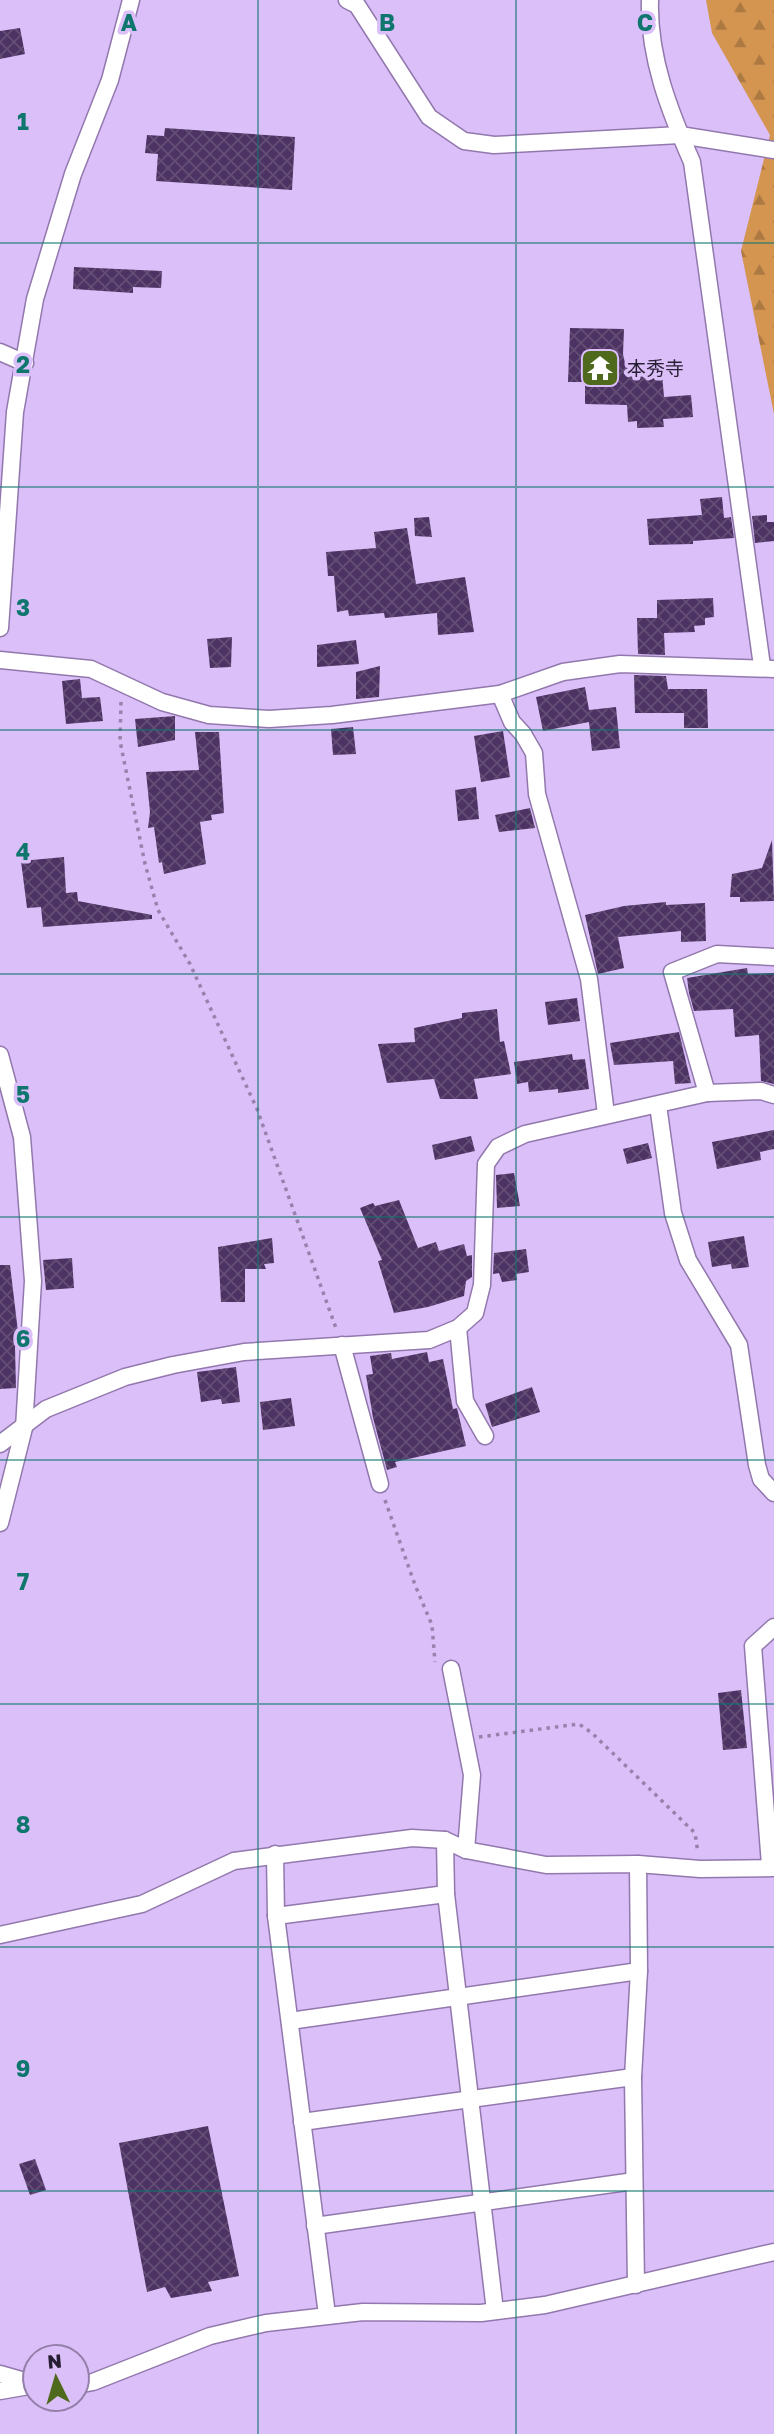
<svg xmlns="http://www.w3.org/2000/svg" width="774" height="2434" viewBox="0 0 774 2434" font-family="'Golos Text','Noto Sans JP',sans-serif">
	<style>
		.forest { fill: url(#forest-firs) }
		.building { fill: url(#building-cross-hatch) }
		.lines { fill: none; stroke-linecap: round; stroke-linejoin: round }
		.street-casing { stroke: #9278ad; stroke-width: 19 }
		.path { stroke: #9782ad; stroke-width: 3.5; stroke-dasharray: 3.5 5; stroke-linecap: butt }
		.street { stroke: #fff; stroke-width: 16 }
		.grid { fill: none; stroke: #0f766e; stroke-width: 2; stroke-opacity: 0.55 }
		.labels { text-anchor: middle; stroke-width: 7; stroke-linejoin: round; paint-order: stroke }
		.poi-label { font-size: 19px; fill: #281e33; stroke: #dbbff8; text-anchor: start }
		.grid-label { font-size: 23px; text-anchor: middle; font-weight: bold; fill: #0f766e; stroke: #dbbff8; stroke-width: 7; stroke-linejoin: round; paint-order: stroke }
	</style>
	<defs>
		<pattern id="forest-firs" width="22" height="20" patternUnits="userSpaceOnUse" patternTransform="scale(1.75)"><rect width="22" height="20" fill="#d49550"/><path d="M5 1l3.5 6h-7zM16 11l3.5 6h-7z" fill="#ac7943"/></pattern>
		<pattern id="building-cross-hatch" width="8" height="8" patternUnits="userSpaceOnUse" patternTransform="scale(1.75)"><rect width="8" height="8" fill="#4c3363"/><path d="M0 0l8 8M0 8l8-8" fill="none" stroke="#634e76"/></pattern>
	</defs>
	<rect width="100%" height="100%" fill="#dbbff8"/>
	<path class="forest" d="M706,0H774V414L741,251L770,135L712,33Z"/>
	<g class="building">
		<path d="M20,28L25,54L0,59V31Z"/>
		<path d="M165,128L295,137L292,190L156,181L158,154L145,153L147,135L164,136Z"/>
		<path d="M74,267L162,271L161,288L133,287V293L73,289Z"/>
		<path d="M570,328L624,329L623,354L625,363H631V375L662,373L664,397L691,395L693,417L663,419L664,427L637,428V421L628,422L627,405L585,404V382H568Z"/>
		<path d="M722,497L724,518L731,517L734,538L693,541V544L649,545L647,519L702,515L700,499Z"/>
		<path d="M767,515V522H774V541L755,543L752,516Z"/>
		<path d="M429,517L432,537L415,536L414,518Z"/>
		<path d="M407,528L416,584L465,577L474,632L438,635L437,613L385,618L384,613L349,616L348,610L337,612L334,576H328L326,552L376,548L374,532Z"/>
		<path d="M713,598L714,617L705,618V625L694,626L695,632L664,633L665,655L638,654L637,618H657V600Z"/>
		<path d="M232,637L231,667L210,668L207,639Z"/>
		<path d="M356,640L359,664L317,667V645Z"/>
		<path d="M380,666L379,697L356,699V672Z"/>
		<path d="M634,675L666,676L668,689H707L708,728H684V713H635Z"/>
		<path d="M80,679L82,698L100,697L103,721L66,724L62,681Z"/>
		<path d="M585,687L589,710L616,707L620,748L592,751L589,722L543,731L536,697Z"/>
		<path d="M175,716V740L138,747L135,719Z"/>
		<path d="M353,727L356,754L333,755L331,729Z"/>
		<path d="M503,731L510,777L481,782L474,736Z"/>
		<path d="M195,732H219L224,813L211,815L212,820L200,822L206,864L164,874L162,862L159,863L154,827L148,828L150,812L146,772L199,770Z"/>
		<path d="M476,787L479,819L458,821L455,790Z"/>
		<path d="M530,808L535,828L499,832L495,815Z"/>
		<path d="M772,840L774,901L740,902V897H730L732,874L762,868Z"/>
		<path d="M64,857L66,893L77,892L78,901L152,915V919L43,927L41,907L27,908L21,861Z"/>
		<path d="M666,902V905L705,903L706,941L681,942V931L618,937L624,968L598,974L585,915L624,906Z"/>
		<path d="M747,968L748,974L774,973V1084L761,1081L759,1035L735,1037L733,1009L694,1011L689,993L687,978Z"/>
		<path d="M577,998L580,1021L548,1025L545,1002Z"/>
		<path d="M497,1009L500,1042L504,1041L511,1074L474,1079L478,1099H440L434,1079L387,1083L378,1044L415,1042L414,1028L462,1018V1013Z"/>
		<path d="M679,1032L691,1083L675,1084L673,1061L614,1065L610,1043Z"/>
		<path d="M572,1054L573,1060L585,1059L589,1089L558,1093V1089L529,1092L528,1082L517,1084L514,1062Z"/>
		<path d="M774,1130V1149L760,1152L761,1160L717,1169L712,1142Z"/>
		<path d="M471,1136L475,1151L435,1160L432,1145Z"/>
		<path d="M648,1143L652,1158L627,1164L623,1149Z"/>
		<path d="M514,1173L520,1206L497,1208L496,1175Z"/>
		<path d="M399,1200L418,1248L436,1242L439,1251L464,1244L467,1256L472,1255V1277L466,1281L464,1296L428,1307L394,1313L378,1261L382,1260L360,1208L373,1203L375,1206Z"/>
		<path d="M744,1236L749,1267L732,1269L731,1264L712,1267L708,1242Z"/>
		<path d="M272,1238L274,1263L264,1264L266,1269H245V1302H221L218,1247Z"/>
		<path d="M526,1249L529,1272L516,1274L517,1280L502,1282L499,1273L493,1274L494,1253Z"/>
		<path d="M72,1258L74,1288L46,1290L43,1260Z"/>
		<path d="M0,1265H10L19,1340L18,1346L15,1347L16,1388L0,1389Z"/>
		<path d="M427,1352L429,1362L443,1359L453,1409L457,1408L466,1446L395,1462L397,1467L387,1470L373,1418L366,1375L373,1374L370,1356L391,1353L392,1359Z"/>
		<path d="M236,1367L240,1402L222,1404L221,1399L201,1402L197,1372Z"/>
		<path d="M532,1387L540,1412L492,1427L485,1404Z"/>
		<path d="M291,1398L295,1426L263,1430L260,1402Z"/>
		<path d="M741,1690L747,1748L723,1750L718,1693Z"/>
		<path d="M208,2126L239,2276L208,2282L212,2291L171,2298L165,2287L147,2292L119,2143Z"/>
		<path d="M35,2159L46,2190L30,2195L19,2164Z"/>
	</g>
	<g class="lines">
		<g class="street-casing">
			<g id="street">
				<path d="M347,0L357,5L429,117L464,141L494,145L680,135L774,150"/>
				<path d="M650,0C648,57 670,112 692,162L762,666"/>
				<path d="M0,352L25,363"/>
				<path d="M0,628L15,412L35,299L73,174L110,80L131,0"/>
				<path d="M0,660L91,669L162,702L209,715L269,719L332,715L500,694L563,672L620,664L774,669"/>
				<path d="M500,694L512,722L523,734L534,753L537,794L589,979L606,1114"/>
				<path d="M0,1055L22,1137L33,1281L24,1428L0,1523"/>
				<path d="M707,1093L672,972L717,954L774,957"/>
				<path d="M658,1105L673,1213L688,1260L739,1345L757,1465L761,1479L774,1493"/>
				<path d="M458,1328L465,1401L485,1436"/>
				<path d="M342,1345L380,1484"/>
				<path d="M0,1444L46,1409L125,1377L173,1365L244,1352L429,1340L458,1328L475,1313L482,1285L486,1164L498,1147L525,1134L707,1093L761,1091L774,1095"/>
				<path d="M451,1669L472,1775L466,1850"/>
				<path d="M445,1840L446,1894L495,2311"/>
				<path d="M275,1854L276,1916L327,2315"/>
				<path d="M770,1865L753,1646L774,1627"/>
				<path d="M276,1916L446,1894"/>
				<path d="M0,1935L142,1904L234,1861L412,1838L445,1840L466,1850L546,1865L638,1864L700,1869L774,1868"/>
				<path d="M290,2021L639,1971"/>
				<path d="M302,2122L633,2077"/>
				<path d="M315,2226L634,2181"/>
				<path d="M636,2285L633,2077L639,1971L638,1864"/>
				<path d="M0,2374L35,2384"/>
				<path d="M77,2385L93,2382L210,2336L266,2323L363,2312L481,2313L545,2305L774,2252"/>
				<path d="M0,2391L29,2386"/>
			</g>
		</g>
		<g class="path">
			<path d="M121,702L120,741L145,864L158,910L190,964L257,1109L337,1331"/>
			<path d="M385,1500L415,1585L432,1625L435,1662"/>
			<path d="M479,1737L579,1724L592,1733L695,1833L698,1853"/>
		</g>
		<use href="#street" class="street"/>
	</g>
	<path class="grid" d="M258,0V2434M516,0V2434M0,243H774M0,487H774M0,730H774M0,974H774M0,1217H774M0,1460H774M0,1704H774M0,1947H774M0,2191H774"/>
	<defs>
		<g id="temple-square" transform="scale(2.0125)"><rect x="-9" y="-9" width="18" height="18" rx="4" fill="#4f6a1c" stroke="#dbbff8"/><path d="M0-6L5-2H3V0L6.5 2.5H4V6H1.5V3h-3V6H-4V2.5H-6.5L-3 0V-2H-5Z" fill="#fff"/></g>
	</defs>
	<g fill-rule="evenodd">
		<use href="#temple-square" x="600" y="368"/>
	</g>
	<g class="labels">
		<g class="poi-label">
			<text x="627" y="375">本秀寺</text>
		</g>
	</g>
	<g class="grid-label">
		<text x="129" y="31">A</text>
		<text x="387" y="31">B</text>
		<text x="645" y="31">C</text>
		<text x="23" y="130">1</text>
		<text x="23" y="373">2</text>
		<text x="23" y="616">3</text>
		<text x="23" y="860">4</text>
		<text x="23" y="1103">5</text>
		<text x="23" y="1347">6</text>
		<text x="23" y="1590">7</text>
		<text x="23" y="1833">8</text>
		<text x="23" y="2077">9</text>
	</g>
	<g transform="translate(56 2378) rotate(355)"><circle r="33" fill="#dbbff8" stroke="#937fa9" stroke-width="2"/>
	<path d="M0-5L12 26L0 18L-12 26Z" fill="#4f6a1c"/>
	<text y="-10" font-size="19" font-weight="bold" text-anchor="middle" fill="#281e33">N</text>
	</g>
</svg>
